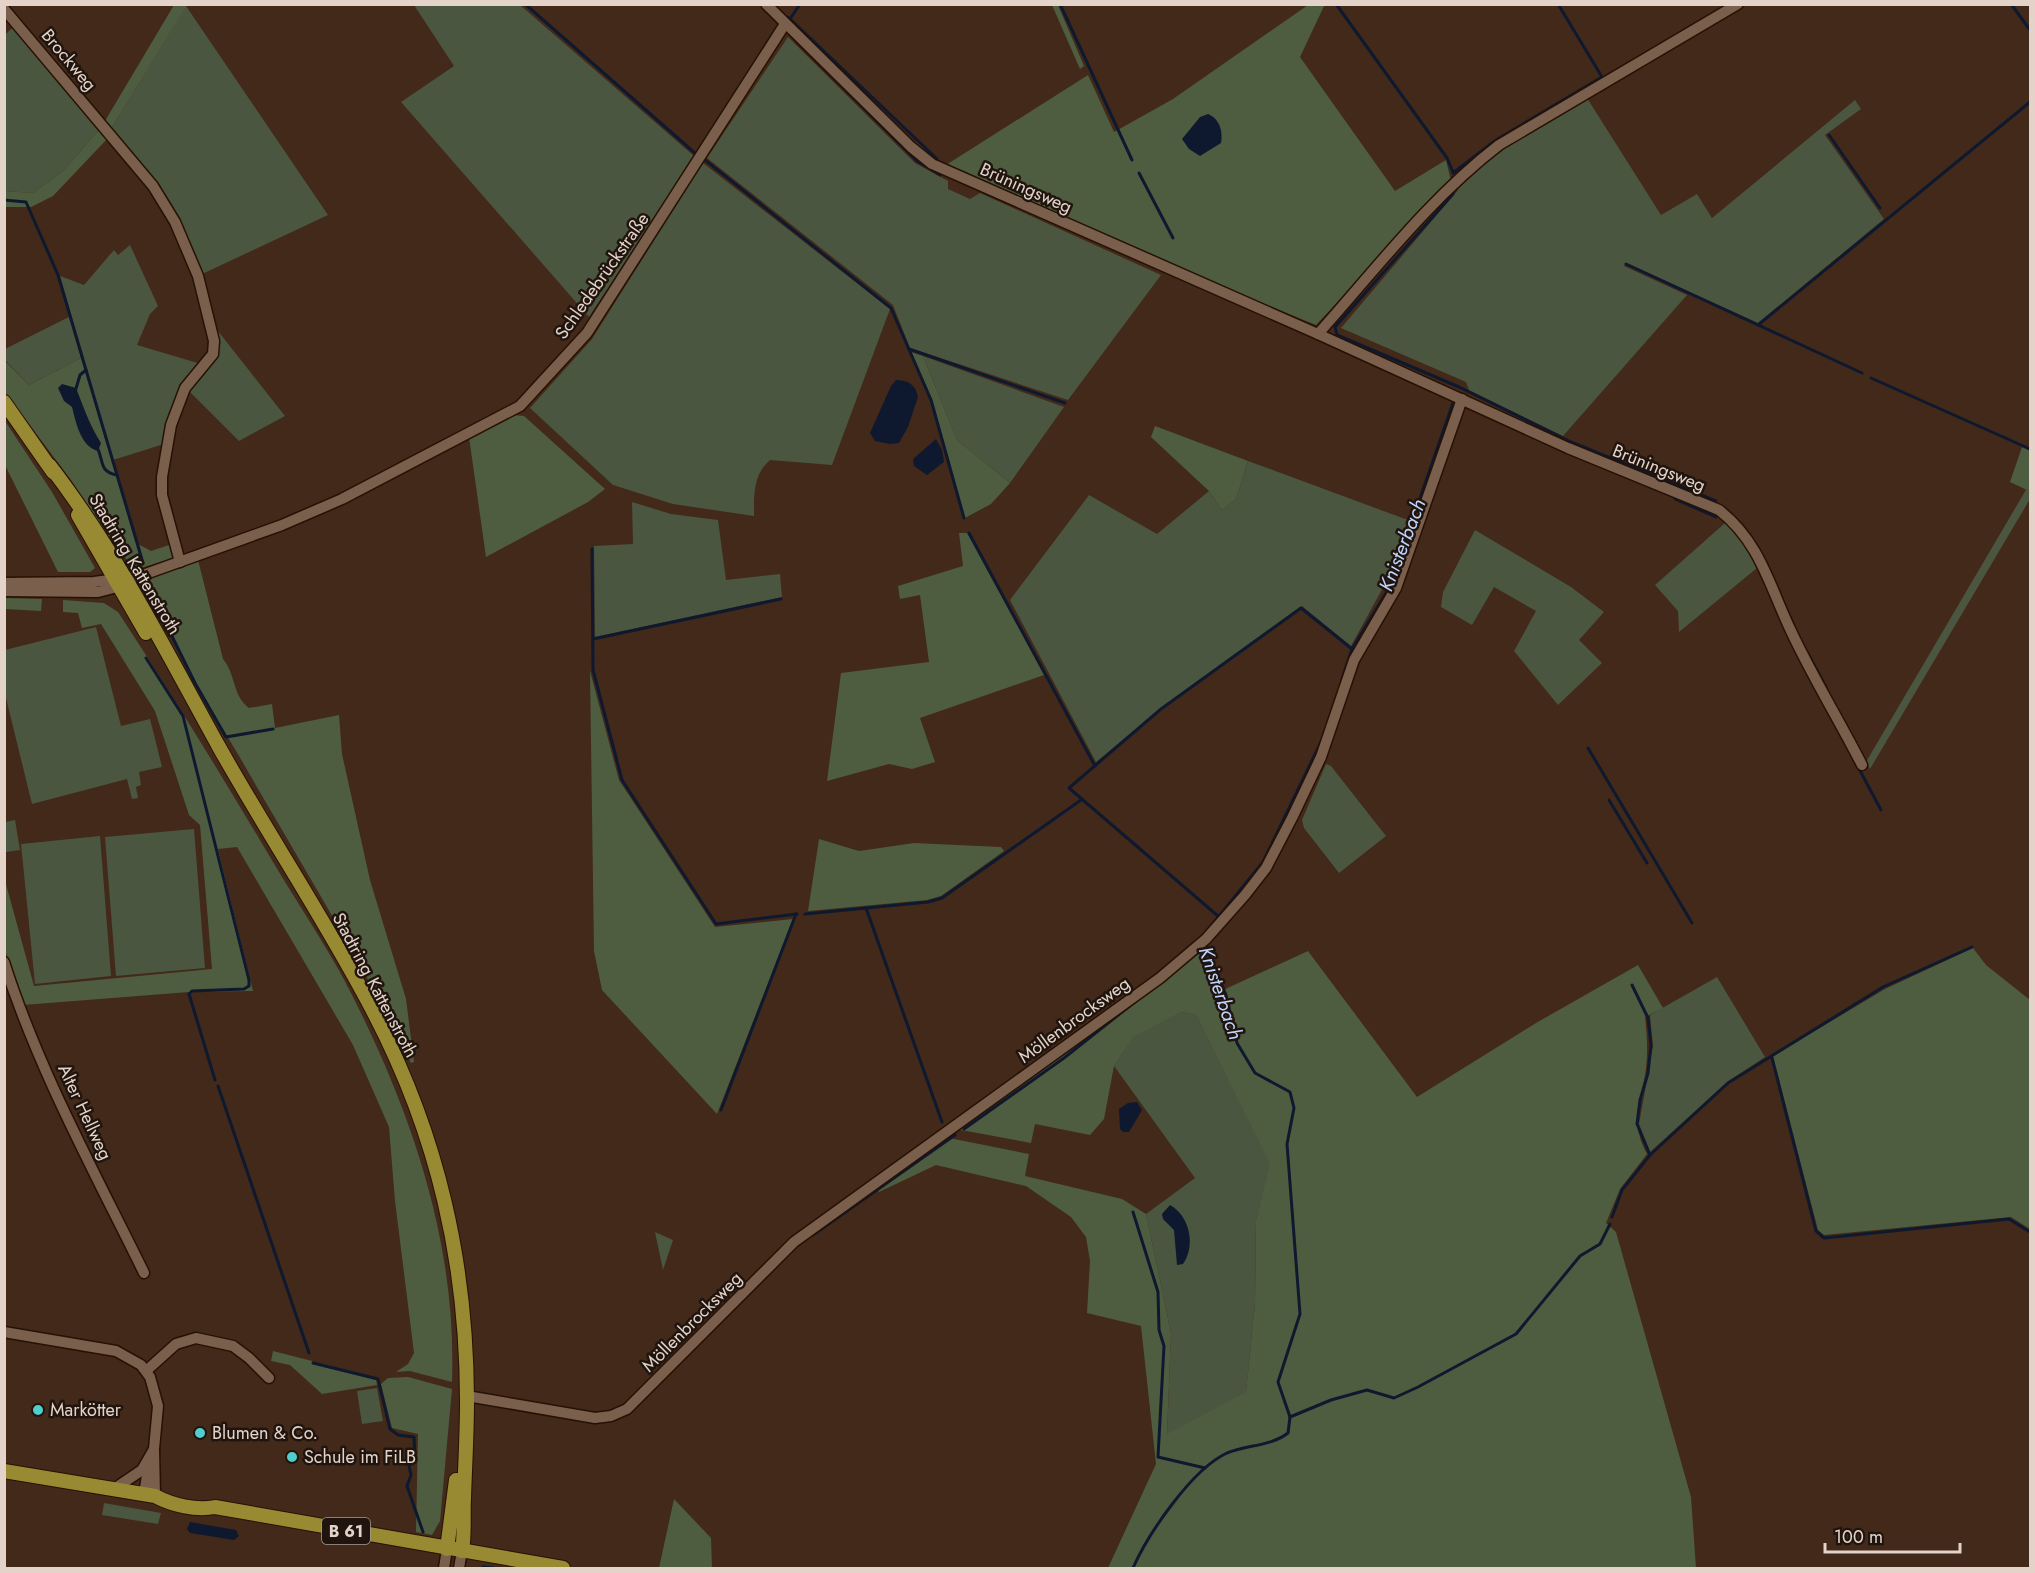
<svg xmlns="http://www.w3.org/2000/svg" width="2035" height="1573" viewBox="0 0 2035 1573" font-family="Jost,sans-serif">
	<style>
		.green { fill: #4a563f }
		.forest { fill: #4e5d40 }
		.water { fill: #0e192f }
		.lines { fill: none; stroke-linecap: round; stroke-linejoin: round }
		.stream { stroke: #0e192f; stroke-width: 3 }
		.minor-casing { stroke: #271103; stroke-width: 13 }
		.major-casing { stroke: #271103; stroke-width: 16 }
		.minor { stroke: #7b5f4d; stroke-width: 10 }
		.major { stroke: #988a33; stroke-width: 14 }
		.poi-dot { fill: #52cdcd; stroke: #20150e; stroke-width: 2 }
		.labels { text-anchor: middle; stroke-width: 5; stroke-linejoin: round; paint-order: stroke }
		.shield { fill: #20150e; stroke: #a89a91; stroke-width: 1.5 }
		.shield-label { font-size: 16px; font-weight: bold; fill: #e3d3c9 }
		.street-label { font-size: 18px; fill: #e3d3c9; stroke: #20150e }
		.poi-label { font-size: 18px; fill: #e3d3c9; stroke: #20150e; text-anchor: start }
		.water-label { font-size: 20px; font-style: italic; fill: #bfd4fe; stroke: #20150e }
	</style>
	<rect width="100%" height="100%" fill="#422919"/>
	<g class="green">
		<path d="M414,5H520L694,156L589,317L401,102L454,66Z"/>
		<path d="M186,6L328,215L200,275L165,195L111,129Z"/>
		<path d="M14,26L100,129L63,171L33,193L5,191V35Z"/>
		<path d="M788,37L915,163L948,181V189L970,199L980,193L1161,275L1068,400L910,348L893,305L707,158Z"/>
		<path d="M1587,98L1661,215L1697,194L1712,218L1855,100L1861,109L1825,135L1884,219L1758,323L1626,263L1624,266L1687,295L1563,436L1469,390L1466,382L1341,328L1458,190V183L1501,148Z"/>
		<path d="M703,163L890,309L832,465L770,460C753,475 754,494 754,516L673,504L613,485L530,408L592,339Z"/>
		<path d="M130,245L158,306L150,314L137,345L201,364L164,444L113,460L60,276L84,285L114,250L118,255Z"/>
		<path d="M69,317L81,358L29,385L5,360V349Z"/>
		<path d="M214,326L285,416L239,441L188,390L216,354Z"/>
		<path d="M923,356L1064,407L1010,483L957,440Z"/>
		<path d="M1248,461L1408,520L1385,584L1351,646L1302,606L1161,708L1096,762L1010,600L1089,495L1157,534L1209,491L1222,510L1236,499Z"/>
		<path d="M2030,483V499L1870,769L1866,762Z"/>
		<path d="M632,502L671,514L718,520L726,580L780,574L782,597L595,637L594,546L633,544Z"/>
		<path d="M1725,523L1743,540L1757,568L1679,632L1678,611L1655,585Z"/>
		<path d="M1475,530L1571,587L1604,612L1579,640L1602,663L1558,705L1514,651L1536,611L1494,587L1472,625L1441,607L1443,592Z"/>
		<path d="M96,627L121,726L150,719L162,767L139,772L141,785L136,787L138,798L132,799L127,779L32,804L5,694V650Z"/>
		<path d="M1326,764L1331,766L1386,836L1339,873L1304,828L1302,820Z"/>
		<path d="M15,820L20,850L6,852L5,822Z"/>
		<path d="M194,829L205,968L116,976L105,837Z"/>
		<path d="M100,836L111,976L35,984L21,844Z"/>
		<path d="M1717,977L1765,1057L1727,1082L1650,1152L1639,1124L1653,1046L1650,1015Z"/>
		<path d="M1182,1012L1196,1015L1271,1164L1256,1220L1255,1303L1246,1393L1167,1435L1171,1333L1146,1214L1195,1178L1114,1066L1133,1036Z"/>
		<path d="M655,1232L673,1240L663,1270Z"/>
		<path d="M377,1388L383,1421L362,1424L357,1391Z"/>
		<path d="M104,1503L161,1513L158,1524L102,1515Z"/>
	</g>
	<g class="forest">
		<path d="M1325,4L1300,57L1395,191L1446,160L1451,181L1316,325L1169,266L946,165L1088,75L1114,132L1173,99L1308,5Z"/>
		<path d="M174,5H187L111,129L105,121Z"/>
		<path d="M1052,5H1058L1084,66L1080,69Z"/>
		<path d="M100,129L108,138L53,196L31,207H5V191L33,193L63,171Z"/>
		<path d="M911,352L923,356L957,440L1010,483L991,504L965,518L932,399Z"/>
		<path d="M81,358L136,543L151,551L172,544L174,555L172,558L138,569L132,566L124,556H121L71,480L5,392L4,360L29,385Z"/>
		<path d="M513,415L524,416L605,489L588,502L486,557L469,437Z"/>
		<path d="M5,421L52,492L95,568L90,572H58L5,465Z"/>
		<path d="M1155,426L1248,461L1236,499L1222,510L1209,491L1151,437Z"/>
		<path d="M2022,447L2030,451V483L2027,490L2010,482Z"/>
		<path d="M959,533H967L1044,675L920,718L935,762L912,769L889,764L827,781L841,673L929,662L920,595L900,599L898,586L963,566Z"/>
		<path d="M198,560L223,659C236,674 232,695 249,708L272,704L275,728L339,715L342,754L370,880L406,999L414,1062L411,1063C361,959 299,861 242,761C208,703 169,643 150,579Z"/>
		<path d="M5,598L42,599L41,611L5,609Z"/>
		<path d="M63,600L104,603L118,612C173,696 225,781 276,867C301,909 330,951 352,995C413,1116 457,1245 452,1382L410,1371L396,1372L408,1364L414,1353L395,1201L389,1127L353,1045L237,847L218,849L253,991L189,992L23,1005L5,950L4,877L34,986L212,969L200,825L189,815L155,711L101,624L82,628L78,613L63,612Z"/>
		<path d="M590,671L619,780L715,927L793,919L717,1114L602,990L594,951Z"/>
		<path d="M819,839L859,851L914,843L1001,847L1004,851L941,896L927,900L808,911Z"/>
		<path d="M1203,948L1221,991L1308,951L1417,1097L1536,1023L1638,965L1663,1008L1645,1017C1647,1034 1648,1051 1646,1068C1642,1103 1628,1118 1647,1154L1620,1189L1606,1223L1616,1232L1691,1497L1696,1568H1108L1156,1464L1141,1326L1087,1313L1090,1261L1086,1237L1071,1217L1026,1186L936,1165L879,1192L875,1186L944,1137L1029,1154L1025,1176L1122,1199L1146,1214L1171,1333L1167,1434L1246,1392L1255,1303L1256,1220L1270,1164L1196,1015L1182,1012L1133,1037L1114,1066L1104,1119L1090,1135L1035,1124L1031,1143L956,1129L1061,1057Z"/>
		<path d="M1973,948L1986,965L2030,1000V1229L2011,1217L1824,1235L1818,1230L1773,1056L1885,989Z"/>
		<path d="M273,1351L312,1361L313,1364L376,1379L377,1385L322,1394L290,1365L271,1361Z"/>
		<path d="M408,1377L452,1389L440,1521L432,1535L416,1532L418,1434L392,1428L381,1384L388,1378Z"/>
		<path d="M674,1499L711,1538L712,1568H659Z"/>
	</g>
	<g class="water">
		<path d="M1208,114C1220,119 1223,132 1221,143L1200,156L1189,149L1182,139L1200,117Z"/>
		<path d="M896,380C908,380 916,385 918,397L908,427L899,443L890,444L875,441L870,433L891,386Z"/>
		<path d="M62,384L76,388C84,408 90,426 101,443L98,451C81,447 76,423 72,407L64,401L58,388Z"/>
		<path d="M936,439L942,450L944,462L927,475L914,466L913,459Z"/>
		<path d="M1137,1102L1142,1110L1129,1132H1123L1120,1129L1119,1109L1128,1103Z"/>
		<path d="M1170,1205C1190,1216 1196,1246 1183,1264L1177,1265L1174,1230L1163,1219L1162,1214Z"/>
		<path d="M190,1522L236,1530L239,1536L234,1540L190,1533L187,1529Z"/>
	</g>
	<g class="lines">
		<g class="stream">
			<path d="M525,4L696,154"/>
			<path d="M1060,4L1132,160"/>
			<path d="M1336,4L1447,158L1453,172"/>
			<path d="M2011,4L2030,30"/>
			<path d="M788,17L937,159"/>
			<path d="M790,19L800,4"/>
			<path d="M797,42L917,161L940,175"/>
			<path d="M1829,135L1880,208"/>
			<path d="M705,160L891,308L931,400L964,518"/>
			<path d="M1139,173L1173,238"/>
			<path d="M1453,173L1496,140L1602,77L1558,4"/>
			<path d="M1454,189L1453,194L1335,327L1337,335L1459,387L1571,442L1716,501"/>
			<path d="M4,200L26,202L58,275L143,563"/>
			<path d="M1626,264L1862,373"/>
			<path d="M1758,325L2030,102"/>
			<path d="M909,349L1065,403"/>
			<path d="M1871,378L2030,449"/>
			<path d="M75,392L80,375L86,370"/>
			<path d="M97,447C104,461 99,472 117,475"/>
			<path d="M1675,499L1716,517"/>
			<path d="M969,533L1095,766"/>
			<path d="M592,549L593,670L622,780L716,924L797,914"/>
			<path d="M149,583L157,616L163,618L195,683L226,737L273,729"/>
			<path d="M593,639L781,599"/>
			<path d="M1807,652L1827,689"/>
			<path d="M146,658L183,716L249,980V986L244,989L192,991L189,994L215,1080"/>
			<path d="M1342,679L1352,649L1389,588L1453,403"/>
			<path d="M1588,748L1692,923"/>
			<path d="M1858,767L1881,810"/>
			<path d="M1609,800L1647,863"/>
			<path d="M866,908L942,1122"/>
			<path d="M805,914L928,902L942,898L1081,800"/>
			<path d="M1218,916L1069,788L1161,709L1301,608L1352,649"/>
			<path d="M1202,937L1263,862L1321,742"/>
			<path d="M1193,956L1206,947"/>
			<path d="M1632,985L1648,1018L1651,1045L1648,1073L1640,1100L1637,1124L1650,1155"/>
			<path d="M1772,1058L1816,1231L1824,1238L2009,1219L2030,1232"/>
			<path d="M218,1086L309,1353"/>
			<path d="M721,1110L796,914"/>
			<path d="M964,1129L1064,1058L1136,1001"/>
			<path d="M1133,1212L1158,1292L1159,1330L1164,1346L1158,1457L1205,1468"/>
			<path d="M1612,1217L1622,1190L1650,1155L1728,1083L1883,987L1972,947"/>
			<path d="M813,1235L955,1135"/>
			<path d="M313,1363L378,1379L390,1429L398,1435L414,1437L415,1458L409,1466L411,1475L407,1486L423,1532"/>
			<path d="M1290,1417L1331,1400L1367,1390L1394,1398L1418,1387L1516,1334L1580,1256L1600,1244L1610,1224"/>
			<path d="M483,1567L493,1568"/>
			<path d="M1133,1568C1148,1534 1192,1469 1227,1453C1246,1445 1272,1446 1288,1433L1290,1417L1278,1382L1300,1314L1287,1144L1294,1108L1290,1092L1255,1073L1237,1043L1226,995L1204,943"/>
		</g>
		<g class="minor-casing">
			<g id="minor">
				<path d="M766,4L911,147L932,164L1318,334L1568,448L1719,510C1760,542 1769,585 1791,631C1812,676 1839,720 1862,765"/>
				<path d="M4,9L153,186L175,222L198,276L214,341L213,354L185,388L171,425L162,477V495L180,562"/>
				<path d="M1318,334C1376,269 1430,198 1499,145L1738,4"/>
				<path d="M4,583L94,582L140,576L282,525L342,499L520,406L587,333L785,24"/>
				<path d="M4,591L98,592L125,585"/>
				<path d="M4,962C38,1069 95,1173 144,1273"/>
				<path d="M4,1332L116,1351L141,1365L150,1377L158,1406L154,1449L155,1496"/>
				<path d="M146,1371L176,1344L196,1338L233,1346L249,1358L269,1378"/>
				<path d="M467,1396L595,1418L611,1416L627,1409L794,1242L1160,978L1206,939L1245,895L1266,868L1292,818L1321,757L1354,660L1396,588L1462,399"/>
				<path d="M114,1489L142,1470L154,1449"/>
				<path d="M144,1495L149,1462"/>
				<path d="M444,1568L447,1549"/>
				<path d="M459,1568L462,1551"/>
			</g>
		</g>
		<g class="major-casing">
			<g id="major">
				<path d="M4,402L53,472"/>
				<path d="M50,466C117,553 166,651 219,747C269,836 326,921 373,1011C438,1135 467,1263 467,1402C467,1434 465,1466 464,1498C463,1516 465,1533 462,1551"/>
				<path d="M78,515L146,633"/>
				<path d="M4,1471L155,1496C172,1505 196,1511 215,1507L563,1568"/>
				<path d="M447,1549L456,1480"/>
			</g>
		</g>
		<use href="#minor" class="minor"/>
		<use href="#major" class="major"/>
	</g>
	<g class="poi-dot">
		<circle cx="38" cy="1410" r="6"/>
		<circle cx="200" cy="1433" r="6"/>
		<circle cx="292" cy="1457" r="6"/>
	</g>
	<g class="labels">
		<rect class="shield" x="322" y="1518" width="48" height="26" rx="4.5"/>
		<g class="shield-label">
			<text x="346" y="1537">B 61</text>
		</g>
		<g class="street-label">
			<text transform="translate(69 60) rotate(50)" y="6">Brockweg</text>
			<text transform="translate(1026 188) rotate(24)" y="6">Brüningsweg</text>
			<text transform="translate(602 276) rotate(-55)" y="6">Schledebrückstraße</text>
			<text transform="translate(1659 468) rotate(22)" y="6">Brüningsweg</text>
			<text transform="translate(135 564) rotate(59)" y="6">Stadtring Kattenstroth</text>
			<text transform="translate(375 985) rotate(62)" y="6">Stadtring Kattenstroth</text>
			<text transform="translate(1074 1020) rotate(-36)" y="6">Möllenbrocksweg</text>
			<text transform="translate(85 1112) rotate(65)" y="6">Alter Hellweg</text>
			<text transform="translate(692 1322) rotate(-45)" y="6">Möllenbrocksweg</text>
		</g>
		<g class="poi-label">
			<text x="50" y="1416">Markötter</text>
			<text x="212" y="1439">Blumen &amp; Co.</text>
			<text x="304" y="1463">Schule im FiLB</text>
		</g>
		<g class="water-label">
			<text transform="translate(1402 545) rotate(-69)" y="7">Knisterbach</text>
			<text transform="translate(1221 993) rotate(71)" y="7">Knisterbach</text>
		</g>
	</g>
	<rect width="2035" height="1573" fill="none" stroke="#e3d3c9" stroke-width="12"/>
	<path d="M1825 1543v9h135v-9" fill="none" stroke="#e3d3c9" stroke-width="3"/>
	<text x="1834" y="1543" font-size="18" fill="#e3d3c9" stroke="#20150e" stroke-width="4.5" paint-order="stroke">100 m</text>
</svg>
